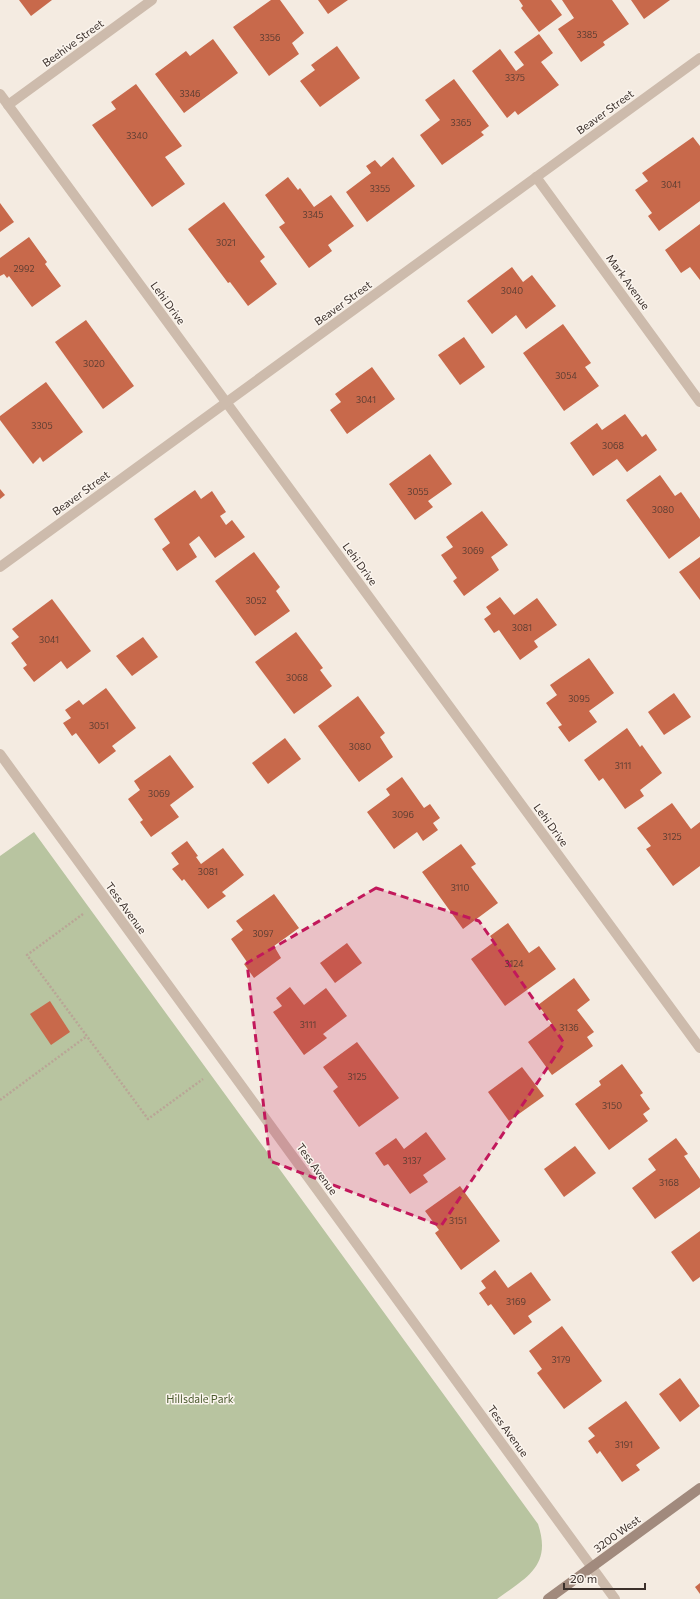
<svg xmlns="http://www.w3.org/2000/svg" width="700" height="1599" viewBox="0 0 700 1599" font-family="Commissioner,sans-serif">
	<style>
		.green { fill: #b8c4a0 }
		.building { fill: #c8694b }
		.lines { fill: none; stroke-linecap: round; stroke-linejoin: round }
		.path { stroke: #b9a596; stroke-width: 2.5; stroke-dasharray: 2 2; stroke-linecap: butt }
		.street { stroke: #cdbbac; stroke-width: 10 }
		.secondary { stroke: #a18a7d; stroke-width: 10 }
		.marked { fill: #c2185b; fill-opacity: 0.2; stroke: #c2185b; stroke-width: 3; stroke-dasharray: 8 5; stroke-linejoin: round }
		.labels { text-anchor: middle; stroke-width: 3; stroke-linejoin: round; paint-order: stroke }
		.number-label { font-size: 9px; fill: #5e3e33 }
		.street-label { font-size: 11px; fill: #3b302b; stroke: #fbf5ee }
		.park-label { font-size: 11px; fill: #4a5a2e; stroke: #fbf5ee }
	</style>
	<rect width="100%" height="100%" fill="#f4ebe1"/>
	<path class="green" d="M34,832L538,1524C552,1566 527,1577 497,1599H0V856Z"/>
	<g class="building">
		<path d="M19,0H52L31,16Z"/>
		<path d="M271,0H280L304,33L292,43L299,54L269,76L233,27Z"/>
		<path d="M318,0H348L328,14Z"/>
		<path d="M519,0H551L562,15L539,32L521,8L523,6Z"/>
		<path d="M562,0H612L629,24L603,42L605,45L581,62L558,29L574,18Z"/>
		<path d="M631,0H670L644,19Z"/>
		<path d="M539,34L553,53L541,62L559,85L518,115L515,111L507,118L472,71L500,49L516,71L524,65L514,52Z"/>
		<path d="M213,39L238,73L184,113L155,74L186,51L190,56Z"/>
		<path d="M337,46L360,78L320,107L300,81L315,70L311,65Z"/>
		<path d="M454,79L489,126L481,132L484,135L442,165L420,135L440,120L425,100Z"/>
		<path d="M136,84L182,146L165,157L185,184L152,207L92,125L116,109L111,102Z"/>
		<path d="M693,137L700,146V201L659,231L648,216L652,213L635,190L648,181L642,173Z"/>
		<path d="M393,157L415,186L367,222L346,192L371,173L366,166L375,160L381,167Z"/>
		<path d="M288,177L298,190L300,188L314,207L331,195L354,226L328,245L332,251L309,268L279,227L285,223L265,195Z"/>
		<path d="M224,202L265,257L260,261L277,284L248,306L230,282L228,283L188,229Z"/>
		<path d="M0,203L14,222L0,232Z"/>
		<path d="M700,224V280L690,267L681,273L665,250Z"/>
		<path d="M29,237L47,262L45,264L61,286L32,307L9,276L7,278L4,274L0,276V258Z"/>
		<path d="M512,267L523,282L532,275L556,306L526,329L516,315L492,334L467,301Z"/>
		<path d="M86,320L134,386L103,409L55,342Z"/>
		<path d="M563,324L591,363L585,367L599,386L564,411L523,353Z"/>
		<path d="M464,337L485,367L460,385L438,355Z"/>
		<path d="M372,367L395,399L347,434L330,410L341,402L335,394Z"/>
		<path d="M46,382L83,432L43,462L40,457L33,464L0,420V416Z"/>
		<path d="M625,414L642,437L646,434L657,450L627,472L617,459L593,476L570,443L597,423L602,430Z"/>
		<path d="M430,454L452,484L428,501L433,507L415,520L389,484Z"/>
		<path d="M660,475L675,496L681,492L700,519V536L669,559L626,500Z"/>
		<path d="M0,489L5,495L0,499Z"/>
		<path d="M195,490L201,499L212,491L226,512L220,516L226,525L232,520L245,537L215,558L199,536L189,544L197,557L177,571L162,549L170,543L154,519Z"/>
		<path d="M482,511L508,545L491,557L499,570L464,596L453,581L457,578L441,555L453,547L446,537Z"/>
		<path d="M254,552L280,587L276,591L290,611L255,636L215,581Z"/>
		<path d="M700,557V600L679,572Z"/>
		<path d="M500,597L514,615L537,598L557,625L534,641L538,647L520,660L499,630L494,633L484,619L491,614L486,607Z"/>
		<path d="M52,599L91,651L67,669L61,661L34,682L23,668L27,665L11,643L19,637L12,629Z"/>
		<path d="M296,632L323,668L320,670L332,686L294,714L255,662Z"/>
		<path d="M143,637L158,657L132,676L116,656Z"/>
		<path d="M589,658L614,693L589,711L597,722L569,742L558,727L562,725L546,703L557,695L550,685Z"/>
		<path d="M106,688L136,728L112,746L116,751L99,764L76,733L72,736L63,723L71,718L65,710L79,700L83,705Z"/>
		<path d="M674,693L691,717L664,735L648,712Z"/>
		<path d="M358,696L385,733L380,737L393,757L359,782L318,726Z"/>
		<path d="M627,728L640,747L642,745L662,773L640,790L644,796L625,809L603,778L599,781L584,760Z"/>
		<path d="M285,738L301,759L268,784L252,763Z"/>
		<path d="M170,755L194,787L170,805L179,817L151,837L140,822L143,820L128,799L140,790L134,781Z"/>
		<path d="M402,777L424,808L430,804L440,818L433,823L438,830L423,841L417,832L394,849L367,812L390,795L386,789Z"/>
		<path d="M672,803L691,829L700,822V866L673,886L646,849L651,846L637,828Z"/>
		<path d="M187,841L198,856L196,857L201,864L223,848L244,875L222,892L226,896L208,909L184,879L182,881L172,869L179,864L171,853Z"/>
		<path d="M461,844L476,864L471,867L498,903L463,929L422,872Z"/>
		<path d="M274,894L299,928L274,946L281,958L254,978L244,964L247,962L231,939L243,930L236,921Z"/>
		<path d="M508,923L529,953L539,946L556,969L505,1006L471,959L494,942L490,936Z"/>
		<path d="M347,943L362,963L335,983L320,963Z"/>
		<path d="M574,978L590,1000L577,1010L594,1032L587,1037L593,1046L552,1075L528,1042L552,1024L538,1005Z"/>
		<path d="M290,987L304,1005L326,988L347,1016L323,1034L327,1038L304,1055L273,1012L282,1006L276,998Z"/>
		<path d="M50,1001L70,1032L51,1045L30,1014Z"/>
		<path d="M357,1042L399,1098L359,1127L333,1091L338,1087L323,1067Z"/>
		<path d="M622,1064L643,1093L640,1095L650,1109L643,1114L648,1121L609,1150L575,1104L601,1085L599,1081Z"/>
		<path d="M522,1067L544,1096L509,1121L488,1092Z"/>
		<path d="M426,1132L446,1159L423,1175L428,1182L410,1194L388,1164L384,1166L375,1153L396,1138L404,1149Z"/>
		<path d="M676,1138L688,1154L684,1156L700,1179V1187L655,1219L632,1188L656,1170L648,1159Z"/>
		<path d="M575,1146L596,1173L564,1197L544,1169Z"/>
		<path d="M460,1186L500,1241L461,1270L435,1233L439,1230L425,1211Z"/>
		<path d="M700,1231V1277L693,1282L671,1252Z"/>
		<path d="M495,1270L508,1288L531,1272L551,1300L528,1316L532,1322L514,1335L491,1304L488,1306L479,1293L486,1288L481,1281Z"/>
		<path d="M562,1326L602,1381L564,1409L537,1373L542,1369L529,1351Z"/>
		<path d="M680,1378L700,1406L680,1422L659,1394Z"/>
		<path d="M626,1401L660,1448L636,1465L640,1470L622,1482L600,1451L597,1454L588,1441L595,1436L588,1428Z"/>
		<path d="M700,1583V1594L695,1587Z"/>
	</g>
	<g class="lines">
		<g class="path">
			<path d="M83,914L27,955L148,1119L203,1079"/>
			<path d="M0,1100L87,1036"/>
		</g>
		<g class="street">
			<path d="M0,94L700,1048"/>
			<path d="M8,105L152,0"/>
			<path d="M536,177L700,402"/>
			<path d="M0,567L700,58"/>
			<path d="M0,754L615,1599"/>
		</g>
		<path class="secondary" d="M548,1599L700,1488"/>
	</g>
	<path class="marked" d="M376,888L479,921L564,1043L441,1226L270,1161L247,963Z"/>
	<g class="labels">
		<g class="number-label">
			<text x="587" y="38">3385</text>
			<text x="270" y="41">3356</text>
			<text x="515" y="81">3375</text>
			<text x="190" y="97">3346</text>
			<text x="461" y="126">3365</text>
			<text x="137" y="139">3340</text>
			<text x="671" y="188">3041</text>
			<text x="380" y="192">3355</text>
			<text x="313" y="218">3345</text>
			<text x="226" y="246">3021</text>
			<text x="24" y="272">2992</text>
			<text x="512" y="294">3040</text>
			<text x="94" y="367">3020</text>
			<text x="566" y="379">3054</text>
			<text x="366" y="403">3041</text>
			<text x="42" y="429">3305</text>
			<text x="613" y="449">3068</text>
			<text x="418" y="495">3055</text>
			<text x="663" y="513">3080</text>
			<text x="473" y="554">3069</text>
			<text x="256" y="604">3052</text>
			<text x="522" y="631">3081</text>
			<text x="49" y="643">3041</text>
			<text x="297" y="681">3068</text>
			<text x="579" y="702">3095</text>
			<text x="99" y="729">3051</text>
			<text x="360" y="750">3080</text>
			<text x="623" y="769">3111</text>
			<text x="159" y="797">3069</text>
			<text x="403" y="818">3096</text>
			<text x="672" y="840">3125</text>
			<text x="208" y="875">3081</text>
			<text x="460" y="891">3110</text>
			<text x="263" y="937">3097</text>
			<text x="514" y="967">3124</text>
			<text x="308" y="1028">3111</text>
			<text x="569" y="1031">3136</text>
			<text x="357" y="1080">3125</text>
			<text x="612" y="1109">3150</text>
			<text x="412" y="1164">3137</text>
			<text x="669" y="1186">3168</text>
			<text x="458" y="1224">3151</text>
			<text x="516" y="1305">3169</text>
			<text x="561" y="1363">3179</text>
			<text x="624" y="1448">3191</text>
		</g>
		<g class="street-label">
			<text transform="translate(73 43) rotate(-36)" y="4">Beehive Street</text>
			<text transform="translate(605 112) rotate(-36)" y="4">Beaver Street</text>
			<text transform="translate(628 282) rotate(54)" y="4">Mark Avenue</text>
			<text transform="translate(168 303) rotate(54)" y="4">Lehi Drive</text>
			<text transform="translate(343 303) rotate(-36)" y="4">Beaver Street</text>
			<text transform="translate(81 493) rotate(-36)" y="4">Beaver Street</text>
			<text transform="translate(360 564) rotate(54)" y="4">Lehi Drive</text>
			<text transform="translate(551 825) rotate(54)" y="4">Lehi Drive</text>
			<text transform="translate(126 908) rotate(54)" y="4">Tess Avenue</text>
			<text transform="translate(317 1169) rotate(54)" y="4">Tess Avenue</text>
			<text transform="translate(508 1431) rotate(54)" y="4">Tess Avenue</text>
			<text transform="translate(617 1534) rotate(-36)" y="4">3200 West</text>
		</g>
		<g class="park-label">
			<text x="200" y="1403">Hillsdale Park</text>
		</g>
	</g>
	<path d="M564 1583v6h81v-6" fill="none" stroke="#3b302b" stroke-width="2"/>
	<text x="570" y="1583" font-size="12" fill="#3b302b" stroke="#fbf5ee" stroke-width="3" paint-order="stroke">20 m</text>
</svg>
